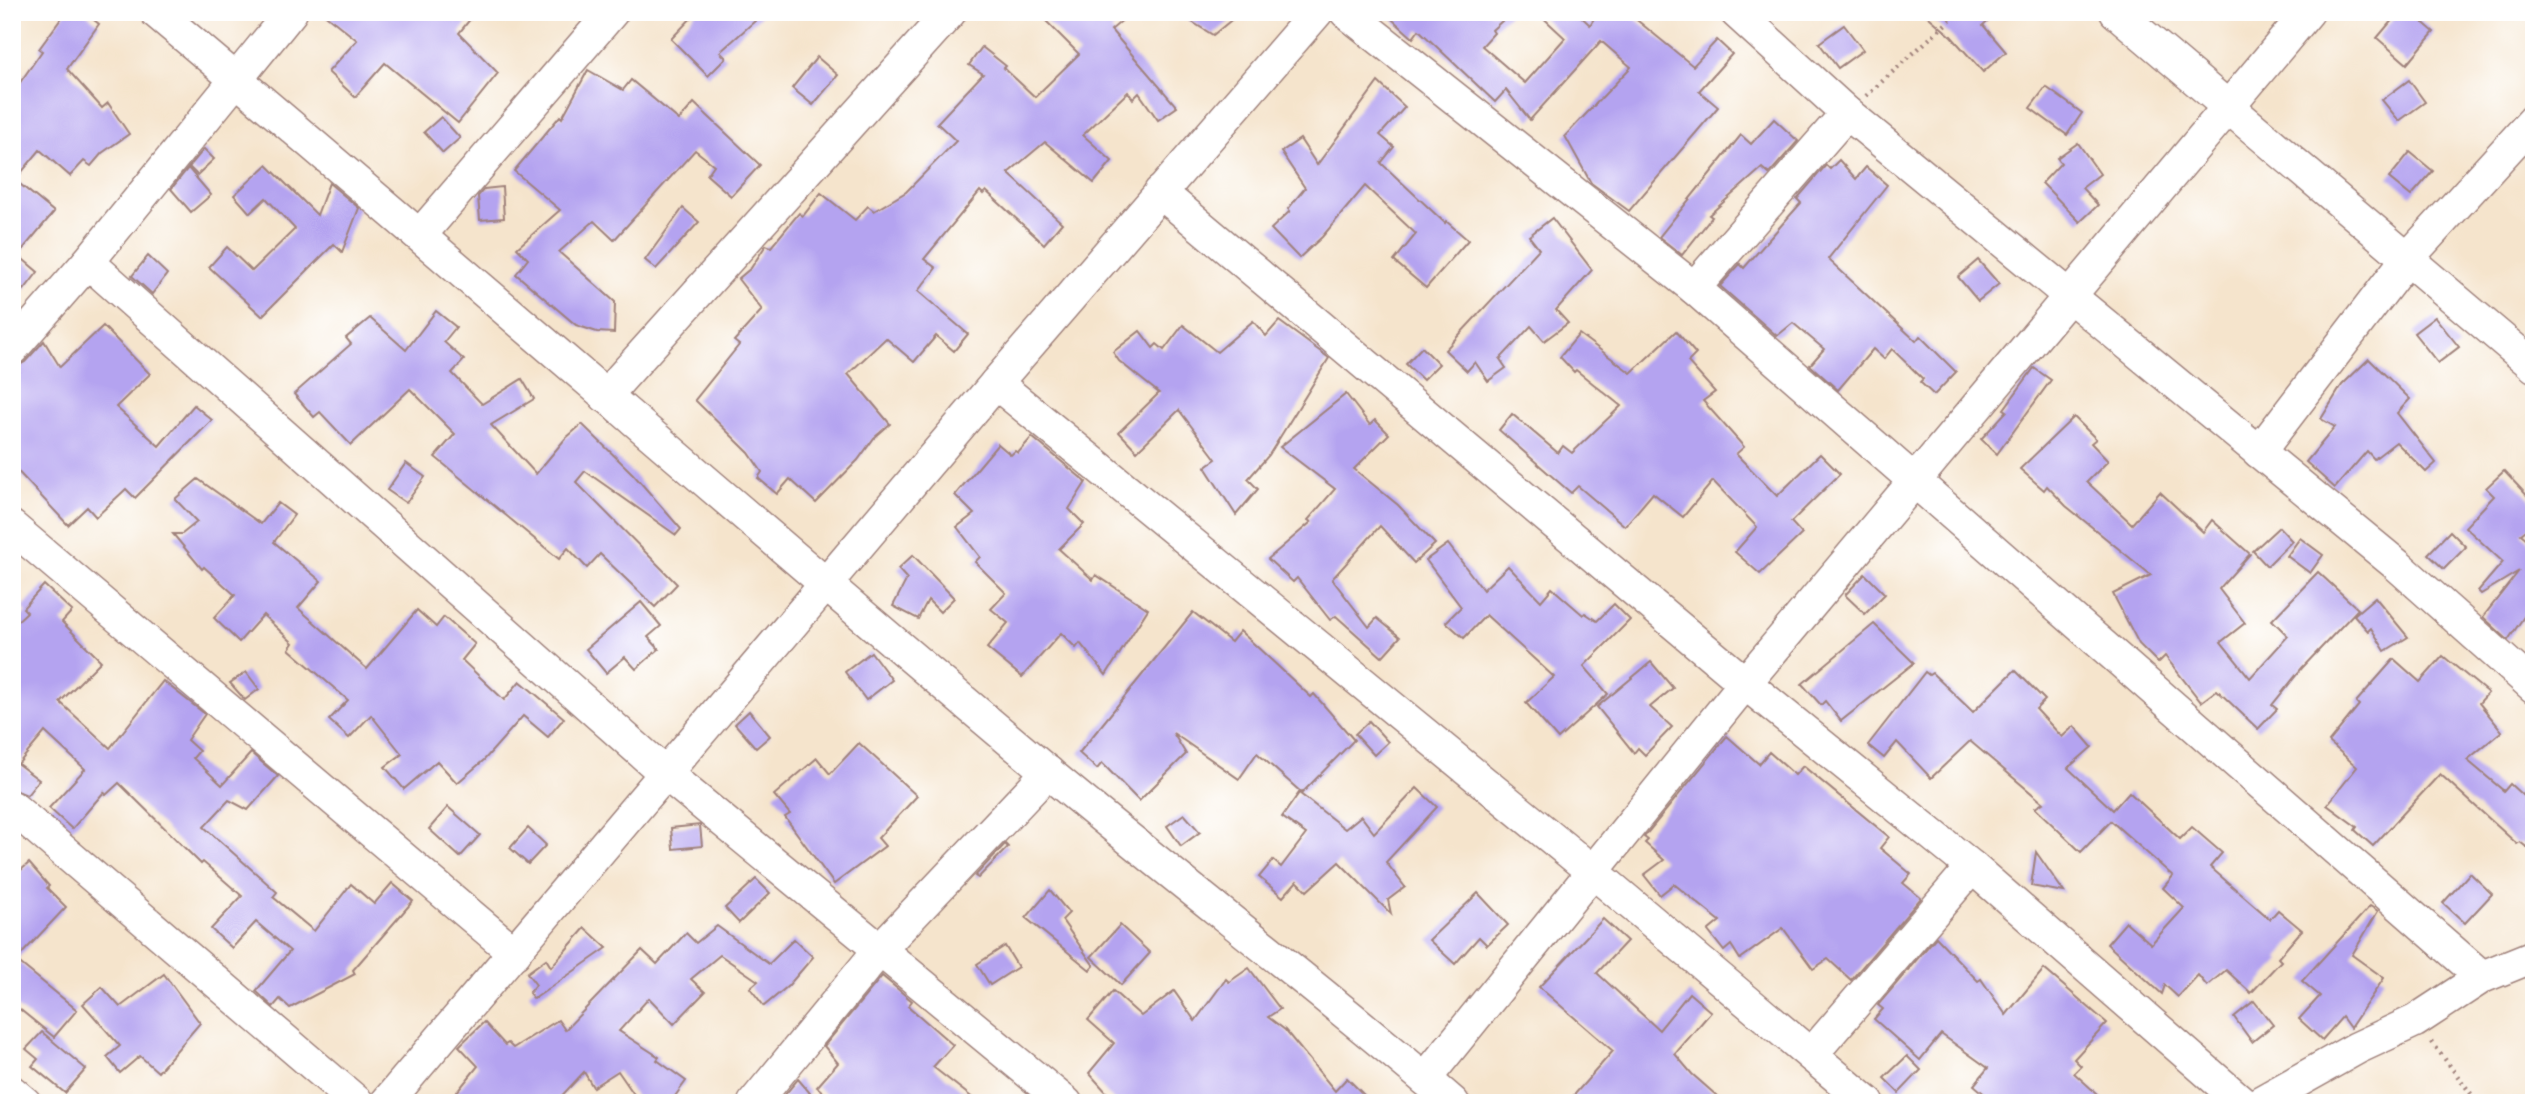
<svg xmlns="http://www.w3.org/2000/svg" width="2546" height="1115" viewBox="0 0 2546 1115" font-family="'Gochi Hand',sans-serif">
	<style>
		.building { fill: #b4a3f0 }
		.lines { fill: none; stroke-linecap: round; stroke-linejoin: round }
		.minor-casing { stroke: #a0827c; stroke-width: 35 }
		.path { stroke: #a0827c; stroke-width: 4.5; stroke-dasharray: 2 5; stroke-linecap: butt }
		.minor { stroke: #fff; stroke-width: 32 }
	</style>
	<rect width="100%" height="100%" fill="#fff"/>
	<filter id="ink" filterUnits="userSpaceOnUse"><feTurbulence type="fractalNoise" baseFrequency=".0143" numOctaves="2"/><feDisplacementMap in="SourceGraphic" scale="14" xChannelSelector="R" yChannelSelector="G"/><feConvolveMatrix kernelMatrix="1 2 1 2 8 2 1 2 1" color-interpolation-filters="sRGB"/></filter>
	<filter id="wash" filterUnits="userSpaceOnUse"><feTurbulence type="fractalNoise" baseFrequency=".00686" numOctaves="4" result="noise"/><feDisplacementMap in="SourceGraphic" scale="28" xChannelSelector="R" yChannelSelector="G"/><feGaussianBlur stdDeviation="1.57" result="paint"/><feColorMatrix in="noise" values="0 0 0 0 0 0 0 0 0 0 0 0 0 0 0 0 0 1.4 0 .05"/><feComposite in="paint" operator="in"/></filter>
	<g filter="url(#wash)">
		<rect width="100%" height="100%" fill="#f5e4cc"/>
		<g id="blocks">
			<g class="building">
				<path d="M66,12H84L99,24L67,69L102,108L108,103L129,134L102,153L91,166L84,161L70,176L40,150L15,180L54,212L18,255L38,272L24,290L12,280V94L42,51L39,49Z"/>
				<path d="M322,12H476L459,33L498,73L458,123L385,63L355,97L328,72L357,40Z"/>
				<path d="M697,12H765L720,52L726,58L708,76L671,39Z"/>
				<path d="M1037,12H1132L1111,30L1177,107L1158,120L1139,93L1133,99L1128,92L1083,135L1112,161L1094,183L1045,142L1008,173L1062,223L1044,244L986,191L983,194L980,191L924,259L936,268L918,291L968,334L954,351L936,336L914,362L886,338L848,374L890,424L874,438L858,460L816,503L790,479L777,494L758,478L762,472L749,453L695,400L739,345L734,341L762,310L738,279L751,268L766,245L771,247L799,213L803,216L821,193L855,220L868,206L874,211L906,192L956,141L937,123L983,74L969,65L982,47L1006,66L1004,68L1035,97L1079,54Z"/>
				<path d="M1176,12H1241L1213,35Z"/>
				<path d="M1384,12H1512L1492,30L1494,33L1482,46L1525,83L1565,38L1537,12H1576L1590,25L1598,12H1627L1693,66L1717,40L1732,54L1699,91L1718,107L1629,211L1591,183L1565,136L1631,67L1601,41L1530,120L1506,90L1495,102L1419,30L1413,38Z"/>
				<path d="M1923,12H1997L1983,25L2006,52L1983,72L1951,36Z"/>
				<path d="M2399,12H2411L2434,32L2407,64L2377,38Z"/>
				<path d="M1844,25L1863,50L1838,68L1819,43Z"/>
				<path d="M817,57L838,75L813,105L792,88Z"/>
				<path d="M588,70L623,90L631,80L679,120L694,103L760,165L731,196L707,175L714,165L695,150L614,240L594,221L559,252L615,302L614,333L597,332L576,325L516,274L528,259L517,248L560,210L514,171L560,116L562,118Z"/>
				<path d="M2409,80L2425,102L2399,121L2382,100Z"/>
				<path d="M1378,82L1405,107L1380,135L1394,147L1381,163L1445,223L1446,221L1468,240L1426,288L1394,261L1416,234L1365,186L1322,237L1299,258L1271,229L1290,211L1288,209L1305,188L1281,152L1300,139L1317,165Z"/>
				<path d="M2046,87L2082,113L2067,135L2030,108Z"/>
				<path d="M441,117L460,138L443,153L424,132Z"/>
				<path d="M1774,119L1798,141L1769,174L1762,168L1709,215L1712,217L1682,255L1659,237L1741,135L1751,144Z"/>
				<path d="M2078,143L2100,174L2082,188L2098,205L2080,222L2042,183L2061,163L2057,158Z"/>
				<path d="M204,149L214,159L197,175L189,167Z"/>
				<path d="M2410,152L2433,171L2411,196L2389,178Z"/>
				<path d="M1839,160L1856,179L1866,167L1887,185L1828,259L1916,341L1920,336L1956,372L1934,395L1920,382L1923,379L1892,349L1884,359L1873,349L1838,390L1810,365L1824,349L1793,323L1777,336L1720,286L1740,264L1744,268L1785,221L1801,203L1797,199L1826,165L1830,169Z"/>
				<path d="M267,165L317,215L329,183L359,208L342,252L334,244L262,316L209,267L227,247L252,271L295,229L266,198L250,213L234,195Z"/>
				<path d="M188,168L211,195L191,212L171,189Z"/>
				<path d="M502,187L504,218L480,220L478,196L484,189Z"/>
				<path d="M683,208L699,222L656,269L645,260Z"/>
				<path d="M1552,218L1592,270L1556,310L1568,323L1544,341L1531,326L1500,359L1506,368L1488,381L1475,362L1467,371L1445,350L1539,249L1529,236Z"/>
				<path d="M148,256L167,274L152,294L132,276Z"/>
				<path d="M1978,260L1999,284L1978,301L1958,277Z"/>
				<path d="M436,311L456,327L444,342L464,360L452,373L482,404L522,379L534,399L491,425L536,474L565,439L582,424L633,474L681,529L676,535L585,471L576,482L677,584L655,607L600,554L587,568L568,548L559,559L435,457L455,434L410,389L351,445L320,412L314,417L294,394L351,344L346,338L370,318L406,350Z"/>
				<path d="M2435,317L2459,347L2438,363L2414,333Z"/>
				<path d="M1253,321L1266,336L1279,321L1329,358L1269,455L1248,479L1258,489L1236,515L1205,467L1216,459L1179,410L1137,451L1119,432L1159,393L1119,361L1113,352L1140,331L1153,348L1157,344L1164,350L1183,325L1217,352Z"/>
				<path d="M103,326L150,374L116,407L159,446L194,405L212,420L135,498L126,489L96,517L87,507L68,525L12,465V369L25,362L44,341L60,367Z"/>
				<path d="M1676,331L1696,354L1688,362L1715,392L1703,401L1744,447L1736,454L1777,496L1820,454L1840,474L1791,522L1802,534L1760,574L1735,552L1757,527L1713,481L1683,517L1653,493L1625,526L1578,486L1571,493L1499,430L1512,414L1558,453L1563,446L1572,453L1621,406L1576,370L1574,372L1560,357L1579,334L1631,373Z"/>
				<path d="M1422,347L1439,364L1423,380L1406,364Z"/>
				<path d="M2369,359L2410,399L2397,413L2436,463L2426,472L2396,442L2374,459L2367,451L2335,488L2306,462L2335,427L2321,419L2342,385Z"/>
				<path d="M2034,368L2051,380L1997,454L1981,439L2007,411L2004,409Z"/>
				<path d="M1346,394L1370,425L1375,420L1389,434L1354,469L1398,505L1435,544L1414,563L1380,526L1332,579L1369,627L1377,618L1400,637L1382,657L1336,616L1330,620L1297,578L1293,582L1268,559L1311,522L1308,520L1335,489L1280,447Z"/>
				<path d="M2074,417L2096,439L2091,443L2108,461L2087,482L2132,524L2160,492L2203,532L2212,520L2250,554L2219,589L2245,623L2221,642L2250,678L2288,636L2272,620L2318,572L2358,609L2302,668L2272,705L2277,709L2258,729L2217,690L2201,702L2165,656L2158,663L2139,644L2113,594L2151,575L2066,506L2047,486L2044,490L2020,469Z"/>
				<path d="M1032,437L1086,482L1069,509L1084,524L1059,549L1093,580L1096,575L1148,609L1106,675L1080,643L1076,648L1061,633L1022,677L987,648L1008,623L991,609L1006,593L975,562L980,557L957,527L974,514L955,495L998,444L1011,455L1015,451L1018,453Z"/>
				<path d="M406,463L425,477L406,503L387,490Z"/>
				<path d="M2504,471L2534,503V524L2521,534L2534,545V602L2508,640L2483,617L2519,571L2481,594L2478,591L2503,562L2465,527L2494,496L2486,488Z"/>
				<path d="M198,479L261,524L278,503L294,515L274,542L321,581L298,608L367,669L417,610L436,627L444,617L475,644L462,660L504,700L520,681L564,718L548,737L523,716L484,760L457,783L437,761L404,789L385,767L402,754L371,715L349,738L329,720L348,700L289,649L293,643L263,615L239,642L214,618L235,595L204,567L202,569L173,534H182L197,522L175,499Z"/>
				<path d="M2279,527L2292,541L2267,566L2253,551Z"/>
				<path d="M2450,531L2466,547L2444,569L2428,554Z"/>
				<path d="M2300,538L2323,555L2310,573L2287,556Z"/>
				<path d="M1448,544L1483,590L1508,566L1541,601L1552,588L1583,615L1585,613L1597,621L1614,604L1630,620L1584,666L1608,694L1558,739L1526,703L1554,677L1486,615L1464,638L1446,622L1461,607L1426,560Z"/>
				<path d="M913,555L954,598L940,612L928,600L918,619L893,606L907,579L898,569Z"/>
				<path d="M1865,574L1885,594L1865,614L1845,595Z"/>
				<path d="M44,585L72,611L62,622L101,661L60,702L110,748L163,681L205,714L187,740L199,751L193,758L222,785L251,753L278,776L248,810L229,800L204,827L277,892L273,897L314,931L351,884L374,904L392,883L413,901L353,970L355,974L290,1008L280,999L273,1007L256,991L290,951L256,922L232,948L211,929L242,896L203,862L201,864L119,783L106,795L104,792L72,829L49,808L85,769L45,732L18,764L39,780L27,795L12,789V626L27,612L23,608Z"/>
				<path d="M2375,597L2408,637L2385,651L2371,628L2368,631L2354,615Z"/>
				<path d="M641,602L661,626L648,637L659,649L636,669L625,657L606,673L586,649Z"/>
				<path d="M1193,612L1231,642L1240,631L1311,697L1314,694L1354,740L1302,793L1257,753L1239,779L1173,733L1186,754L1139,801L1102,763L1097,769L1079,753Z"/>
				<path d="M1874,624L1914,663L1841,721L1825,701L1821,705L1802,684Z"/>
				<path d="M871,652L892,680L866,700L845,672Z"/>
				<path d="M2443,656L2488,693L2479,703L2502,731L2467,760L2504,791L2510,784L2534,806V853L2520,842L2517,844L2440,774L2373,846L2355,830L2357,827L2327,805L2357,767L2329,742L2359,705L2356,702L2394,659L2420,682Z"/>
				<path d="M1651,662L1673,688L1650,707L1672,727L1645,755L1638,748L1634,753L1597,707Z"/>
				<path d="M2015,670L2045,700L2036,709L2062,737L2074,726L2092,747L2068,768L2113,810L2129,792L2180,839L2192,827L2222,853L2210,867L2270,919L2278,910L2302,930L2278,958L2281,961L2251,993L2226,970L2207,986L2198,975L2178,997L2165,985L2162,994L2107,944L2126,922L2151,944L2184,908L2163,888L2173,876L2111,821L2081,852L2035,808L2043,803L1970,741L1931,778L1897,742L1884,758L1868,745L1925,672L1929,675L1932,673L1973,712Z"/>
				<path d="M246,672L259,689L245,700L230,683Z"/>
				<path d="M749,711L770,736L756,748L735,724Z"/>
				<path d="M1369,721L1388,742L1374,755L1355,734Z"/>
				<path d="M1727,736L1759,764L1769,752L1795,775L1803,766L1889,837L1880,848L1911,874L1903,883L1921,898L1851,980L1828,959L1813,969L1783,928L1740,959L1731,945L1724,951L1708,931L1720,921L1674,884L1660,895L1644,875L1664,860L1645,843L1648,840L1644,837Z"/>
				<path d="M859,743L917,796L878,838L885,846L834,884L785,817L790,814L774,795L817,758L830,774Z"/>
				<path d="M1417,788L1437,807L1386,862L1405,887L1388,900L1391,914L1339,862L1307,891L1297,881L1283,897L1259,877L1273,860L1281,867L1306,834L1282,817L1299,793L1345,829L1361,816L1374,833Z"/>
				<path d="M448,807L480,835L460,857L429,829Z"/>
				<path d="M1184,814L1200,832L1181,846L1167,826Z"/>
				<path d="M700,825L702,846L673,849L671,828Z"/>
				<path d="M528,828L546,845L528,864L510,848Z"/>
				<path d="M1005,844L1008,847L978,878L975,876Z"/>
				<path d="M2036,852L2064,892L2031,886Z"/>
				<path d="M29,863L49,886L47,888L66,907L16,960L77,1010L54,1037L12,1003V878Z"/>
				<path d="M2470,873L2492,894L2465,923L2443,903Z"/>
				<path d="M756,879L770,893L739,923L725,908Z"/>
				<path d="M1050,890L1069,913L1062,920L1094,966L1090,970L1026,918Z"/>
				<path d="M1478,893L1508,925L1487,945L1479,937L1455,964L1429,940Z"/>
				<path d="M2370,906L2378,911L2352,955L2384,978L2350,1028L2342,1017L2322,1040L2299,1019L2320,996L2302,981Z"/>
				<path d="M1603,919L1627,941L1597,973L1659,1030L1689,993L1711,1012L1675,1054L1692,1074L1725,1103H1567L1613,1051L1539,987Z"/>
				<path d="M1120,925L1150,953L1121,985L1091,957Z"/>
				<path d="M717,926L769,964L794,939L813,957L788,986L764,1006L750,988L758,981L720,955L691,979L705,992L674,1024L649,998L619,1031L659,1057L657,1060L686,1081L670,1103H640L618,1071L593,1087L584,1072L555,1103H448L478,1066L459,1046L484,1022L505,1045L508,1043L513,1048L558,1020L565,1030L642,950L657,964L686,933L696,943Z"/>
				<path d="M585,928L607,948L534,999L529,993L536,985L527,973L546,959L551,967Z"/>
				<path d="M1936,937L1978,981L1981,979L2006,1015L2044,969L2107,1023L2074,1059L2081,1066L2074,1073L2107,1103H1995L1974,1085L1988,1068L1941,1034L1920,1060L1874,1019L1883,1009L1878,1005Z"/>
				<path d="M1005,946L1018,967L990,985L977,964Z"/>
				<path d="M1249,968L1280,1009L1268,1017L1285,1030L1335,1091L1347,1078L1372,1103H1116L1089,1073L1114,1043L1088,1020L1113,991L1141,1016L1174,991L1195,1021L1226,979L1229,982Z"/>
				<path d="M164,974L200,1023L158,1072L140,1056L120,1073L107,1057L120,1046L83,1004L102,987L120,1007Z"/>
				<path d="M882,976L912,1001L908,1006L953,1045L933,1067L979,1103H836L817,1087L838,1063L824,1046Z"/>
				<path d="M2254,1001L2273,1025L2252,1042L2234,1017Z"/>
				<path d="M42,1032L86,1069L65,1093L32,1066L38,1059L26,1049Z"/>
				<path d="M1907,1056L1921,1070L1899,1093L1884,1078Z"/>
				<path d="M798,1079L810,1093L799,1103H788L783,1097Z"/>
			</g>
		</g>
	</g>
	<g filter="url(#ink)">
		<use href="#blocks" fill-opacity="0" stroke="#a0827c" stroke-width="2"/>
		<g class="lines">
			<g class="minor-casing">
				<g id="minor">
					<path d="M156,12C454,262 746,519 1044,769C1179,882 1320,988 1453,1103"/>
					<path d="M1346,12L1694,288L2482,977"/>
					<path d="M1736,12L1847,113L2397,565L2534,687"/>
					<path d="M2116,12L2534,366"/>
					<path d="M1160,192L1745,683L1972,867L2243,1103"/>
					<path d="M421,234L612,12"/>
					<path d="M88,262L666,774L1066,1103"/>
					<path d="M1694,288L1847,113"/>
					<path d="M12,349L88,262L291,12"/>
					<path d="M996,383L1592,871L1868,1103"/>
					<path d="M605,396L950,12"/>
					<path d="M2259,452L2407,259L2534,120"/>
					<path d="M12,527L515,953"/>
					<path d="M12,807L358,1103"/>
					<path d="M1811,1055L1972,867"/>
					<path d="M1425,1079L1745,683L2308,12"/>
					<path d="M12,1092L25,1103"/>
					<path d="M386,1103L996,383L1317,12"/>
					<path d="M754,1103L881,948L1048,772"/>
					<path d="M2259,1103L2357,1048L2415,1021L2482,977L2534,956"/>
				</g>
			</g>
			<g class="path">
				<path d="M1866,96L1959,12"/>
				<path d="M2432,1042L2478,1103"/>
			</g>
			<use href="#minor" class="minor"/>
		</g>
	</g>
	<rect width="2546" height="1115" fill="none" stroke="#fff" stroke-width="42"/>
</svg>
